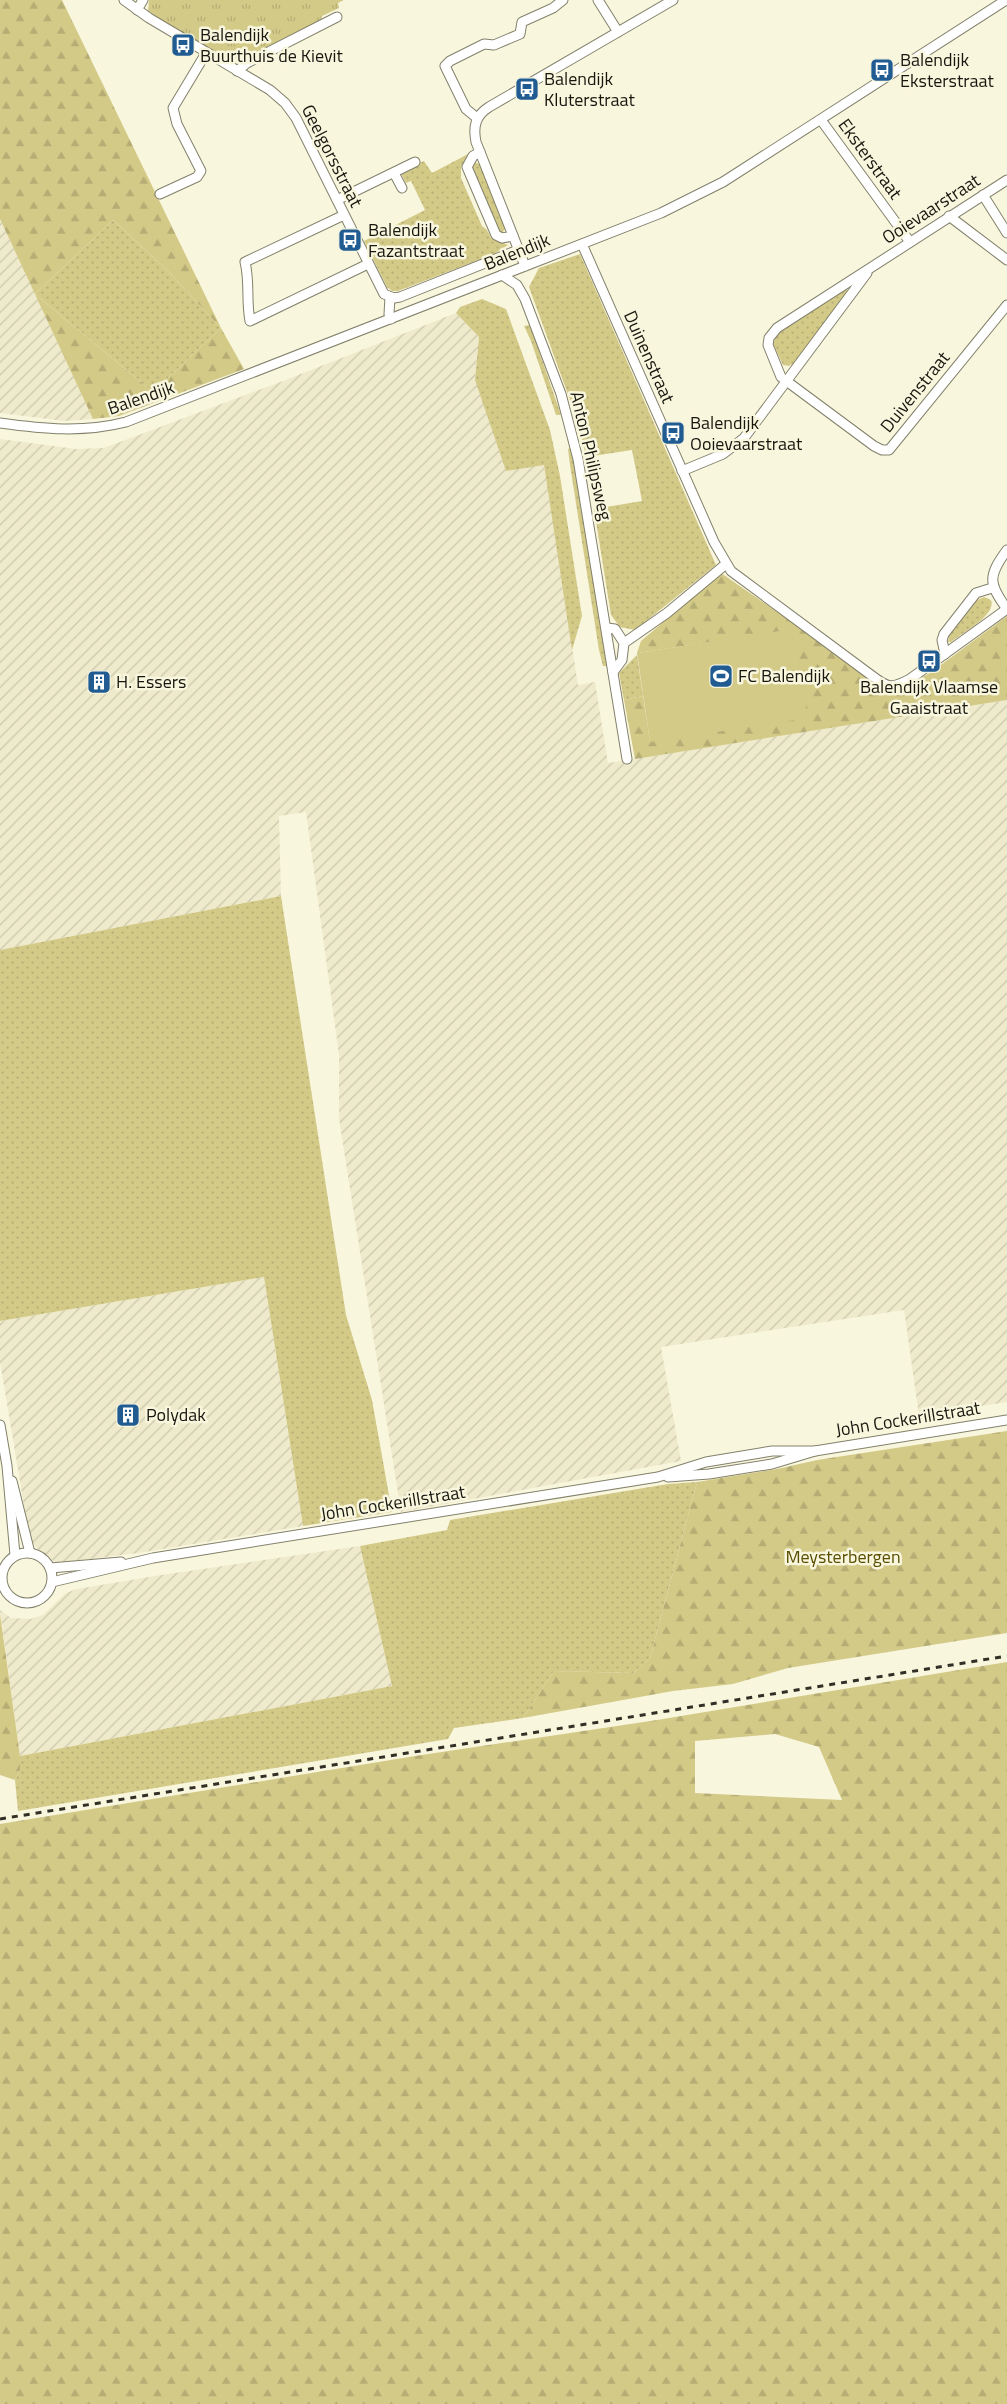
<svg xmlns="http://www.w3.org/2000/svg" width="1007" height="2404" viewBox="0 0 1007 2404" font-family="'Titillium Web',sans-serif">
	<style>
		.industrial { fill: url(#industrial-furrows) }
		.grass { fill: url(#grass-dots) }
		.forest { fill: url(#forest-firs); fill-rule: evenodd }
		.park { fill: url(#park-tufts) }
		.pitch { fill: #d4ca88 }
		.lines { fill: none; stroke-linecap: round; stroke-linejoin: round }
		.minor-casing { stroke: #83806b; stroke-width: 11 }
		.minor { stroke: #fff; stroke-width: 9 }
		.rail { stroke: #323026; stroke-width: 3; stroke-dasharray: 6 6; stroke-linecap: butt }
		.labels { text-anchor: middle; stroke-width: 5; stroke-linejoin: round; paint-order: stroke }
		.poi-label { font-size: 18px; fill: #18170f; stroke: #f9f6de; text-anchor: start }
		.street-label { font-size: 18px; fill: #18170f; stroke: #f9f6de }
		.park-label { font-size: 18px; fill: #594e00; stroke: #f9f6de }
	</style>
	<defs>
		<pattern id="industrial-furrows" width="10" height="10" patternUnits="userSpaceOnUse" patternTransform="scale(1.25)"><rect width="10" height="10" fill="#eeeacb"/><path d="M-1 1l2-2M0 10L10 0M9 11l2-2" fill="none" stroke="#cbc8ad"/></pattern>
		<pattern id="grass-dots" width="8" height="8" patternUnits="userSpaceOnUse" patternTransform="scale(1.25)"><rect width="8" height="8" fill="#d4ca88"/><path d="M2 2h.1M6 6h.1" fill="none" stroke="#b5ad74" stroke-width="1.8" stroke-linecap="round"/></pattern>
		<pattern id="forest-firs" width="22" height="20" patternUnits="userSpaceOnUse" patternTransform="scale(1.25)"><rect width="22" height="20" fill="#d4ca88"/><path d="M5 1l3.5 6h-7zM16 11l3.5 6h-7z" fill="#b5ad74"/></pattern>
		<pattern id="park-tufts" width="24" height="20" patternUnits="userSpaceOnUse" patternTransform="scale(1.25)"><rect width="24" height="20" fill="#d4ca88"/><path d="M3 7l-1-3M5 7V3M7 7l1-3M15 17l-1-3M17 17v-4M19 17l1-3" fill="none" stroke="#b5ad74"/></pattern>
	</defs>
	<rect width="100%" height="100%" fill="#f9f6de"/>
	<g class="industrial">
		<path d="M0,219L35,294L93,419L64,421L0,413Z"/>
		<path d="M456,313L479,337L475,380L544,465L578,685L595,682L608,763L1007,700V1402L919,1416L904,1310L661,1347L681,1461L401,1512L339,1119V1055L306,812L279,816L281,896L0,950V439L76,449L104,448L283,381Z"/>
		<path d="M264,1277L303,1526L138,1553L57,1563L43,1555L30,1540L24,1505L0,1362V1321Z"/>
		<path d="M360,1546L392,1686L20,1756L0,1610L11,1618L30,1619L43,1615L66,1593L77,1589L155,1576Z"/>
	</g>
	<g class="grass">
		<path d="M468,154L461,167V178L482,226L487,230L491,238L508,245L494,254L398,291H392L387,287L364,241L425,210L411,181L406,183L400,172L424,161L432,173Z"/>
		<path d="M475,162L481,165L506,228L502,233H498L495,228L472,168Z"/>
		<path d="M113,220L168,271L221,328L153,392L35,294Z"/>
		<path d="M580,254L716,565L635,630L620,627L611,615L594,509L642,501L632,450L586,457L578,422L529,287L539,268Z"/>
		<path d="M846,289L848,291L794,363L789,366L783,365L773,344L778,331L843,290Z"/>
		<path d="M482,299L506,309L550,430L560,476L582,616L572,650L544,465L506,471L475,380L479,337L456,313L460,307Z"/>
		<path d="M530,325L561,415H556L531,341L524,326Z"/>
		<path d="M571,448L608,666H603L599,650L570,465L568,449Z"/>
		<path d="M984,597L991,600C997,615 962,633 951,642H948L949,636L977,600Z"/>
		<path d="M637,655L643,696L624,700L619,673Z"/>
		<path d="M281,896L346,1315L372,1400L392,1512L303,1526L264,1277L0,1321V950Z"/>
		<path d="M697,1482L650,1658L634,1673L554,1671L523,1718L454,1728L448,1739L18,1811L15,1780L20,1770V1756L392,1686L360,1546L447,1530L450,1520L668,1484Z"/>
	</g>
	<g class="forest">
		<path d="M0,0H62L221,328L244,369L119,416L93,419L0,219ZM113,220L168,271L221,328L153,392L35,294Z"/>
		<path d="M721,573L796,625L884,690H897L930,673L1007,616V700L635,759L624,700L643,696L650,741L793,630L637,653L641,641Z"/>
		<path d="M1007,1431V1633L788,1668L733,1684L673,1691L523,1718L554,1671L634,1673L650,1658L697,1482L777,1469L817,1460Z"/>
		<path d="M0,1614L20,1756V1770L15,1780L0,1775Z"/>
		<path d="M1007,1662V2404H0V1824L415,1756L657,1720ZM775,1734L819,1747L842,1800L695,1793V1741Z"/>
	</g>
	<path class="park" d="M149,0H344L338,3L339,8L322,16L321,20L245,58C216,63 173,26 148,11Z"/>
	<path class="pitch" d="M793,629L808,718L650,742L637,653Z"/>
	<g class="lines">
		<g class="minor-casing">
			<g id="minor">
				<path d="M124,0L149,18L270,90L285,103L296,118L384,294L394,298L400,297L518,250"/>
				<path d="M598,0L618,32"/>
				<path d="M137,10L143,0"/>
				<path d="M237,71L247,63L337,17"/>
				<path d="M477,118L466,109L445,66L450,61L484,44L494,45L520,34L522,22L553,8L563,0"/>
				<path d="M821,120L910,242"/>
				<path d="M480,152L473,156L467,167L496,235L502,238L513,236"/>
				<path d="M394,173L402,188"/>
				<path d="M1007,180L777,328L769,338L768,345L781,377L874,446L882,450H889L1007,305"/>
				<path d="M160,194L197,177L201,171L177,124L173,108L206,53"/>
				<path d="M983,195L1007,233"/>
				<path d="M337,200L415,162"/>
				<path d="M344,215L245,262C250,282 246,301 250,321L368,264"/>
				<path d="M949,216L1007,260"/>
				<path d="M582,244L714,542L731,571L871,675C888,688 891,689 910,679L1007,609"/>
				<path d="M525,266L476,142C473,127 475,116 489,107L673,0"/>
				<path d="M502,275L517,285L525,299L561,394L578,459L627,759"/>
				<path d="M390,297L389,314L391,319"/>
				<path d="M0,423C43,429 83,433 126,422L661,213L723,182L1006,0"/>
				<path d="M682,471L723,454L744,438L867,273"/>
				<path d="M1007,550C988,576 988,583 1007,609"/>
				<path d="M607,628L615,629L624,643L622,660L613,672"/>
				<path d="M624,643L667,613L726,564"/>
				<path d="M945,654L942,640L944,634L976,593L992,588"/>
				<path d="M0,1425L7,1466L15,1555"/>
				<path d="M668,1477L709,1474L772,1464L815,1451L1007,1420"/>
				<path d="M12,1481L30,1553"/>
				<circle cx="27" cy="1578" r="25"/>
				<path d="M50,1568L121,1562"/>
				<path d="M52,1582L153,1558L658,1477L706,1462L772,1451H815"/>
			</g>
		</g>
		<use href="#minor" class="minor"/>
		<path class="rail" d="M0,1819L1007,1656"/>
	</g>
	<defs>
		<g id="bus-square" transform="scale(1.25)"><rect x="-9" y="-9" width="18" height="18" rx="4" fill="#205b92" stroke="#f9f6de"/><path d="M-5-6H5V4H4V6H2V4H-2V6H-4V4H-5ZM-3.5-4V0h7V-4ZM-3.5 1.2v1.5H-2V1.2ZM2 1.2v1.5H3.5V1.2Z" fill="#fff"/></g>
		<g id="stadium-square" transform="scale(1.25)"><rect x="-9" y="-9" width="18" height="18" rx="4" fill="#205b92" stroke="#f9f6de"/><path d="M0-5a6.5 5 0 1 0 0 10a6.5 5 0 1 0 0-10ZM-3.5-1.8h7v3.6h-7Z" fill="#fff"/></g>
		<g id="building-square" transform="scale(1.25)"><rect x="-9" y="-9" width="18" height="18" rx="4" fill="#205b92" stroke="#f9f6de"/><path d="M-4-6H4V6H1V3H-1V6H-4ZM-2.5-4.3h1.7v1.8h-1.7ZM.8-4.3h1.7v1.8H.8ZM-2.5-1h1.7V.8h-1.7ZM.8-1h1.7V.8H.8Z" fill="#fff"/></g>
	</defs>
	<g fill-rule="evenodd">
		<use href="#bus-square" x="183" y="45"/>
		<use href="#bus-square" x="882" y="70"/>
		<use href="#bus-square" x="527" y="89"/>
		<use href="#bus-square" x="350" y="240"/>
		<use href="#bus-square" x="673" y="433"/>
		<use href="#bus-square" x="929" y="661"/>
		<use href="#stadium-square" x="721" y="676"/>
		<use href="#building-square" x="99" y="682"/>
		<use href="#building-square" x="128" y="1415"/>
	</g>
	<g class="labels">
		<g class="poi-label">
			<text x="200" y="41">Balendijk<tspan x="200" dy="21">Buurthuis de Kievit</tspan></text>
			<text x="900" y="66">Balendijk<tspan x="900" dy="21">Eksterstraat</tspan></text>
			<text x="544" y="85">Balendijk<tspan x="544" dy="21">Kluterstraat</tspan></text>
			<text x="368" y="236">Balendijk<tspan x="368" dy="21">Fazantstraat</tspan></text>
			<text x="690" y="429">Balendijk<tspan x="690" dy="21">Ooievaarstraat</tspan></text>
			<text x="738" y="682">FC Balendijk</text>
			<text x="116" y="688">H. Essers</text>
			<text x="929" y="693" text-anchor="middle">Balendijk Vlaamse<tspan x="929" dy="21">Gaaistraat</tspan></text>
			<text x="146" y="1421">Polydak</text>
		</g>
		<g class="street-label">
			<text transform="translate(332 156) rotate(63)" y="6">Geelgorsstraat</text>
			<text transform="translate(870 159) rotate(54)" y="6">Eksterstraat</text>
			<text transform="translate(931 209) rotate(-33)" y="6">Ooievaarstraat</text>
			<text transform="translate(517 252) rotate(-22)" y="6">Balendijk</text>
			<text transform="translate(649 357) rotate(66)" y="6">Duinenstraat</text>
			<text transform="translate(915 392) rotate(-51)" y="6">Duivenstraat</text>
			<text transform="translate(141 398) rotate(-19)" y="6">Balendijk</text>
			<text transform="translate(591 456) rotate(77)" y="6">Anton Philipsweg</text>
			<text transform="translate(908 1419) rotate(-9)" y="6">John Cockerillstraat</text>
			<text transform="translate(393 1503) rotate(-9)" y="6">John Cockerillstraat</text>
		</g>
		<g class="park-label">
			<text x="843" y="1563">Meysterbergen</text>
		</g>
	</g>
</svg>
